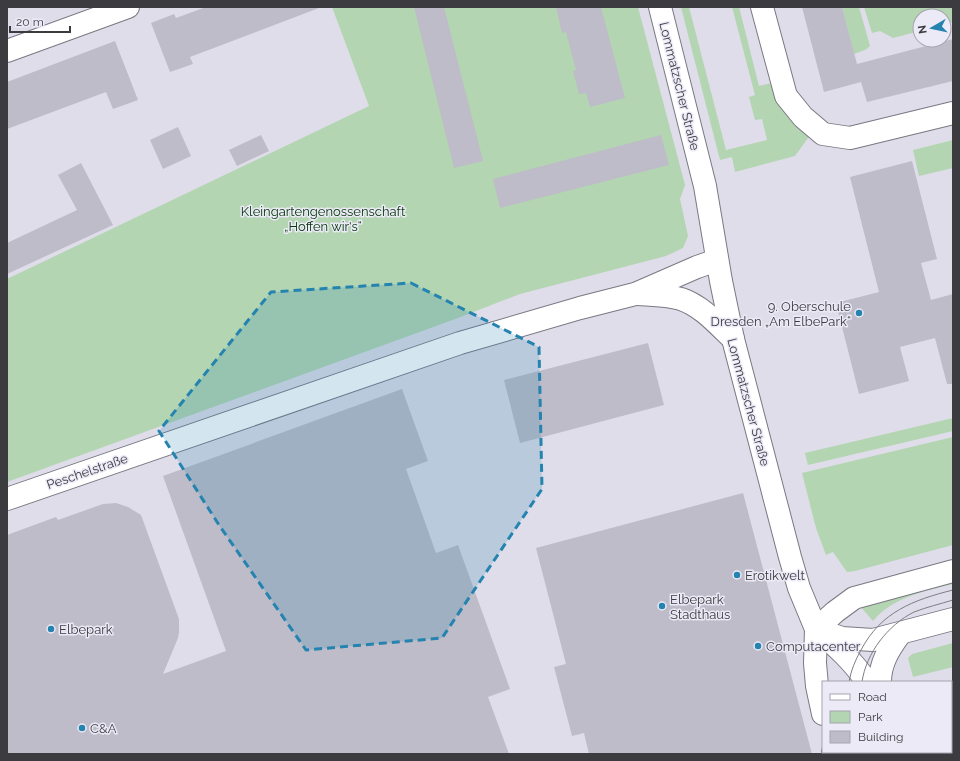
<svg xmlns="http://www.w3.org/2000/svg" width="960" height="761" viewBox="0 0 960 761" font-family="Raleway,sans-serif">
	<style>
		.green { fill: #b3d5b2 }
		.building { fill: #bebcc8 }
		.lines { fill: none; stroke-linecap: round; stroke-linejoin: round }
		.minor-casing { stroke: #7a7883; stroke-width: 24 }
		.major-casing { stroke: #7a7883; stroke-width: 24 }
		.minor { stroke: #fff; stroke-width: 22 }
		.major { stroke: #fff; stroke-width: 22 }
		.tram { stroke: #7e7d85; stroke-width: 1 }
		.marked { fill: #2483af; fill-opacity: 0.2; stroke: #2483af; stroke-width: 3; stroke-dasharray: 8 5; stroke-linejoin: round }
		.poi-dot { fill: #2483af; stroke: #eceaf7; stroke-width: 1.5 }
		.labels { text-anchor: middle; stroke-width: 3; stroke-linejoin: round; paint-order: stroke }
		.street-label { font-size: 13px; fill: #3c3b40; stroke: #eceaf7 }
		.park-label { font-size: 13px; fill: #023507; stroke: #eceaf7 }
		.poi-label { font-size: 13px; fill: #3c3b40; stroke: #eceaf7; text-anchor: start }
	</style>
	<rect width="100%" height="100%" fill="#dfdde9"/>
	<g class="green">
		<path d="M332,7H638L685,185L680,199L688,236L683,248L666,256L520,294L458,318L7,482V279L369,106Z"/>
		<path d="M681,7H689L726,150L767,140L762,119L755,120L749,97L755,95L732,7H739L759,86L772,83L811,134L795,156L735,172L732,157L720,160Z"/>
		<path d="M842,7H859L870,46L865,50L854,54Z"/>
		<path d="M864,7H953V22L944,25V16H920V31L893,38L880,31L872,33Z"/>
		<path d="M953,140V168L919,176L913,150Z"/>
		<path d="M953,418V431L808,465L805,453Z"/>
		<path d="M953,437V545L855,571L847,572L833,552L826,555L816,528L802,473Z"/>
		<path d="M953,581V584C925,591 893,597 873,621L860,606Z"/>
		<path d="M953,643V667L913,677L908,658L912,654Z"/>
	</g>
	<g class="building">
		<path d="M206,7H318L319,8L190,57L193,64L170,72L151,23L174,14L176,18Z"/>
		<path d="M414,7H444L483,161L454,168Z"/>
		<path d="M556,7H601L625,98L590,107L586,93L579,94L573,71L576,70L566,32L562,33Z"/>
		<path d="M802,7H842L857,64L953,39V81L867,102L861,82L824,92Z"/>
		<path d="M115,41L138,100L113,109L106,92L7,129V82Z"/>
		<path d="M178,127L191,156L163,169L150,140Z"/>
		<path d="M261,135L269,151L237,166L229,150Z"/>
		<path d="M661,135L669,165L500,208L493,179Z"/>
		<path d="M912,161L937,259L921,263L931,300L953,294V384H947L935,338L900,347L909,381L859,394L836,303L879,292L850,177Z"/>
		<path d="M81,163L113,225L7,274V243L77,210L58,175Z"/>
		<path d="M648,343L664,405L520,443L504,380Z"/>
		<path d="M402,389L428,461L406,469L436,553L458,545L510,689L488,697L509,754H7V535L56,517L58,520L103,504L116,503L128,507L141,515L179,619V632L178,638L163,674L226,651L163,476Z"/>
		<path d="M743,493L812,754H589L584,733L572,736L554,667L566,664L536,548Z"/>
	</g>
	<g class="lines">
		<g class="minor-casing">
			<g id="minor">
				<path d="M762,7L786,96L803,117L823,134L850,138L953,113"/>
				<path d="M7,51L128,7"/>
				<path d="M638,294C653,295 667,295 681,299C702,306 718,325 733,339"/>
				<path d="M7,499L460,343L580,308L635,294L697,267L717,260"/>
				<path d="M953,571L854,598L835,612L816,629L842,638L873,640L953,619"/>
				<path d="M880,682C880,663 889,649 900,634"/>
			</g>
		</g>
		<g class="major-casing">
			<g id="major">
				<path d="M660,7L705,186L721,281L733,339L790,557L799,588L816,629L815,663L817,686L823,714"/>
				<path d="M816,629C835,645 853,661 867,682"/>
				<path d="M833,752L834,754"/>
				<path d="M893,752V754"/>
			</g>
		</g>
		<use href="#minor" class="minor"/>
		<use href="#major" class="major"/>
		<g class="tram">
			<path d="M849,682C851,670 855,661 861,650C881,612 913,600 953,590"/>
			<path d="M862,682C866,653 888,625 914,612C927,607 940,604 953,600"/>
			<path d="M858,752V754"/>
			<path d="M869,752V754"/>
		</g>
	</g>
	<path class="marked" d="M411,283L539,347L542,489L442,638L306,650L219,525L159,431L271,292Z"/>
	<g class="poi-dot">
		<circle cx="859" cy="313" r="4"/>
		<circle cx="737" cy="575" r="4"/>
		<circle cx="662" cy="606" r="4"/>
		<circle cx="51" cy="629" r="4"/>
		<circle cx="758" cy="646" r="4"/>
		<circle cx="82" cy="728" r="4"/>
	</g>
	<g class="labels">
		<g class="street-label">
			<text transform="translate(680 86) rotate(76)" y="5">Lommatzscher Straße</text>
			<text transform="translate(749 402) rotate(75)" y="5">Lommatzscher Straße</text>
			<text transform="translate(87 471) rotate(-19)" y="5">Peschelstraße</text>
		</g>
		<g class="park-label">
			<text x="323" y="216">Kleingartengenossenschaft<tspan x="323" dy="15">„Hoffen wir's“</tspan></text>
		</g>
		<g class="poi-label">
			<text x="851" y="311" text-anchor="end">9. Oberschule<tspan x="851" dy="15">Dresden „Am ElbePark“</tspan></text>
			<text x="745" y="580">Erotikwelt</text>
			<text x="670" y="604">Elbepark<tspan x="670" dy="15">Stadthaus</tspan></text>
			<text x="59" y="634">Elbepark</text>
			<text x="766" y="651">Computacenter</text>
			<text x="90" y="733">C&amp;A</text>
		</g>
	</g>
	<rect width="960" height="761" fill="none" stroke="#3c3b40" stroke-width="16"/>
	<rect x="822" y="681" width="130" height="72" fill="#eceaf7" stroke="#a6a4ae"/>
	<rect x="830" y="694" width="20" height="6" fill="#ffffff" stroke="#a6a4ae"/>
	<text x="858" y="701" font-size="12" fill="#3c3b40">Road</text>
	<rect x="830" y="711" width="20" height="12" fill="#b3d5b2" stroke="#a6a4ae"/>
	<text x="858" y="721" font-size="12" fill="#3c3b40">Park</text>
	<rect x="830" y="731" width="20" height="12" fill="#bebcc8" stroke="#a6a4ae"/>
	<text x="858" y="741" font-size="12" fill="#3c3b40">Building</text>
	<g transform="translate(932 28) rotate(261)"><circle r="19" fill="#eceaf7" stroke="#a6a4ae"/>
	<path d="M0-3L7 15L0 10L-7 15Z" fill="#2483af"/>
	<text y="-6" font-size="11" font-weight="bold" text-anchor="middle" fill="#3c3b40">N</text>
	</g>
	<path d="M10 26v6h60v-6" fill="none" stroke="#3c3b40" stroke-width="2"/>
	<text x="16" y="26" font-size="12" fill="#3c3b40" stroke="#eceaf7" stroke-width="3" paint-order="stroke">20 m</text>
</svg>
